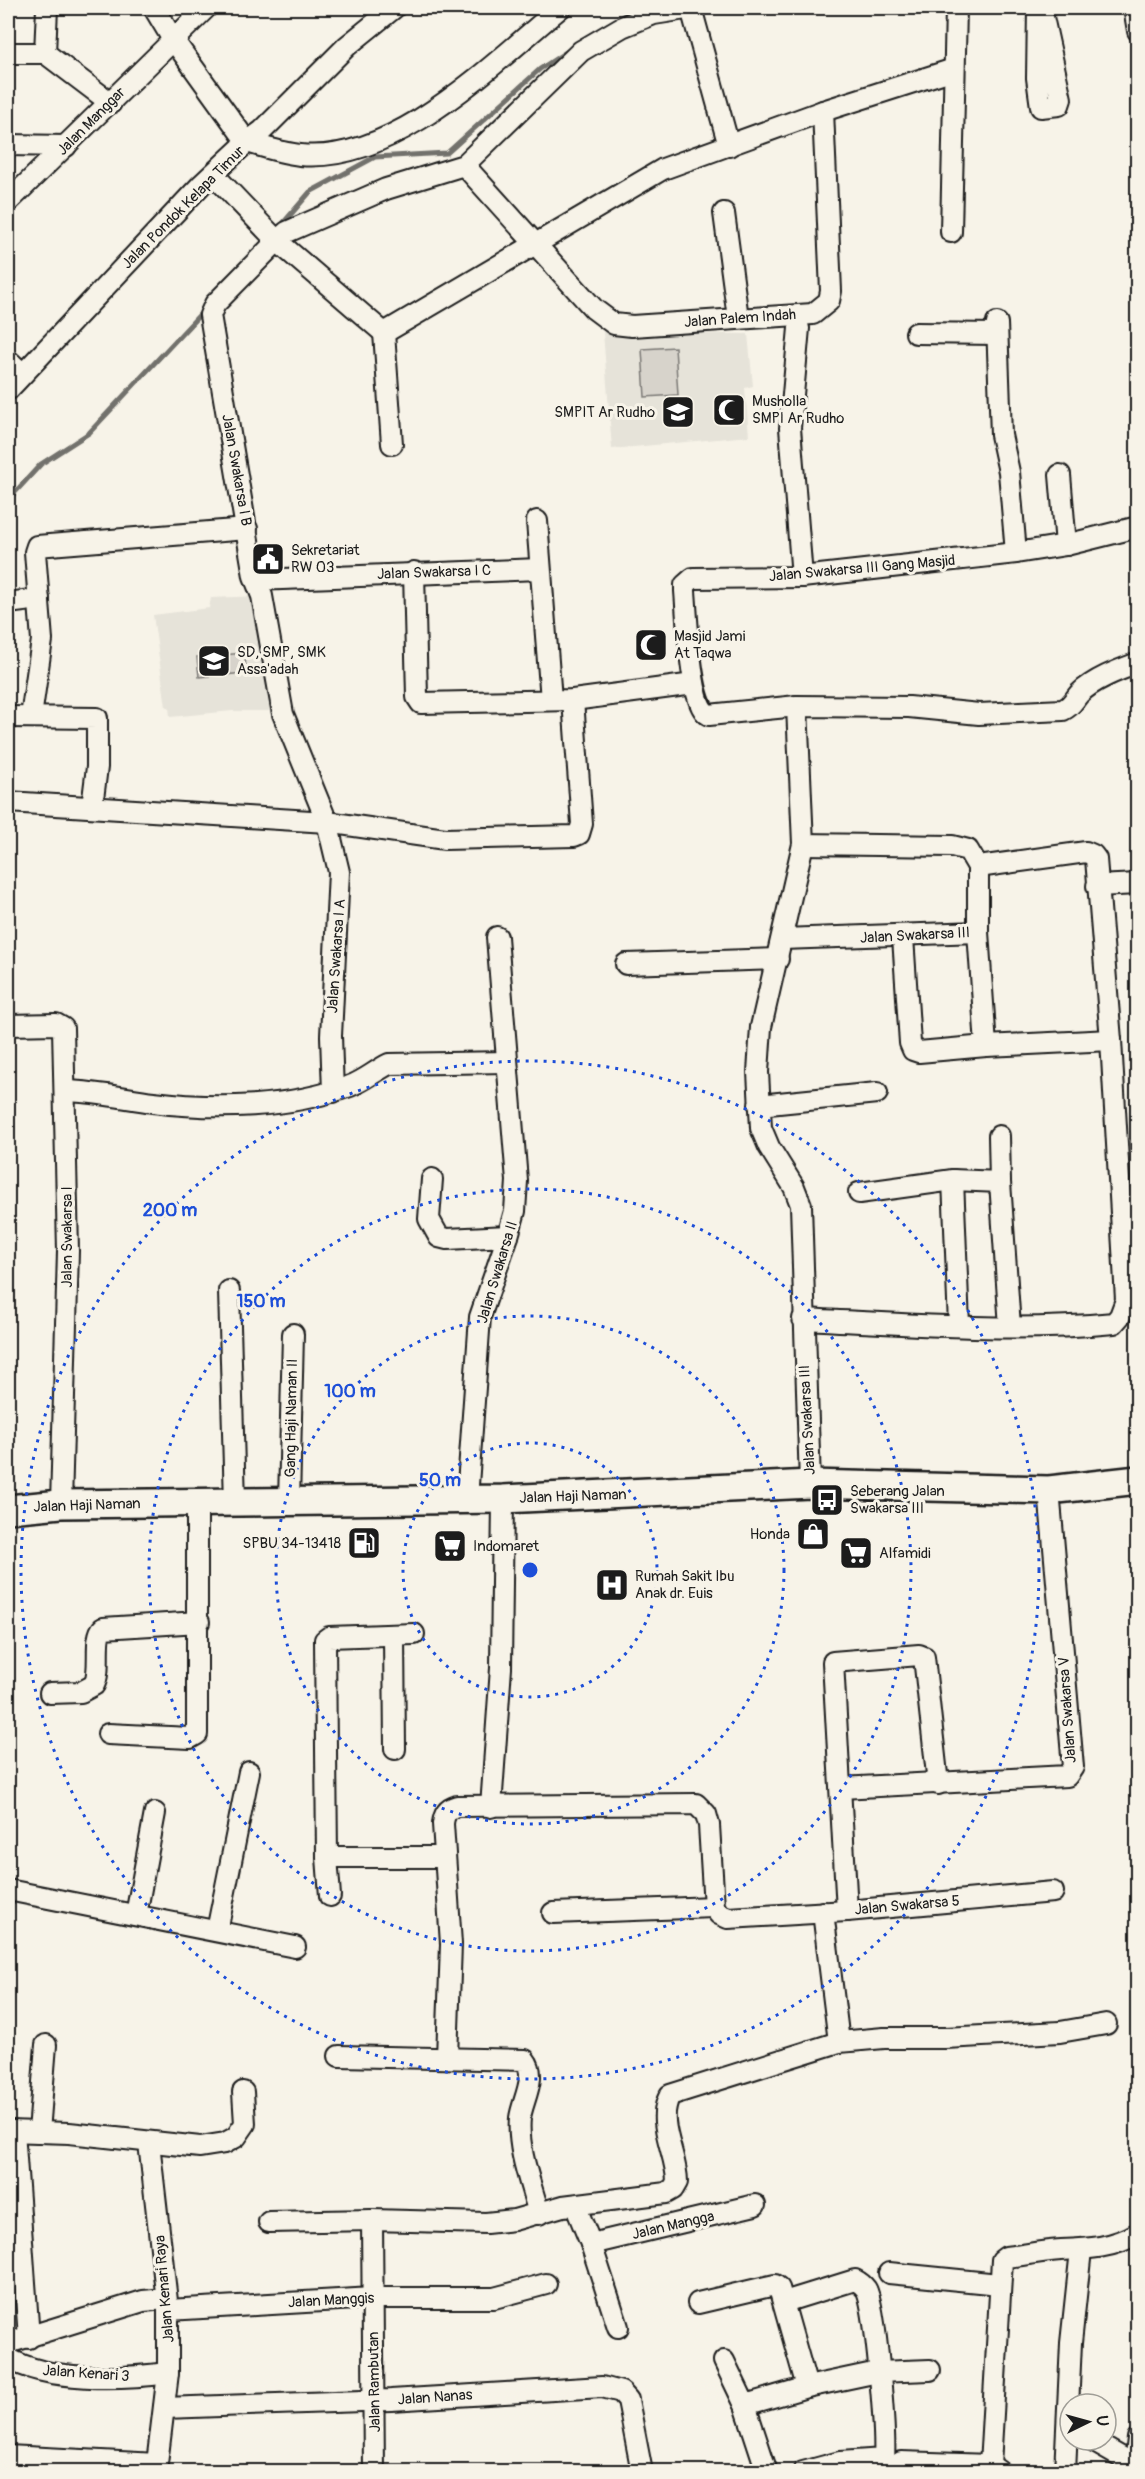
<svg xmlns="http://www.w3.org/2000/svg" width="1145" height="2479" viewBox="0 0 1145 2479" font-family="Pangolin,sans-serif">
	<style>
		.built { fill: #e6e3d9 }
		.green { fill: #d7d3cb; stroke: #7a7874; stroke-width: 1.5 }
		.lines { fill: none; stroke-linecap: round; stroke-linejoin: round }
		.stream { stroke: #72716c; stroke-width: 5 }
		.street-casing { stroke: #1c1c1c; stroke-width: 24 }
		.secondary-casing { stroke: #1c1c1c; stroke-width: 32 }
		.street { stroke: #f7f3e8; stroke-width: 20 }
		.secondary { stroke: #f7f3e8; stroke-width: 27 }
		.ring { fill: none; stroke: #1d4ed8; stroke-width: 3; stroke-dasharray: 3 6 }
		.labels { text-anchor: middle; stroke-width: 6; stroke-linejoin: round; paint-order: stroke }
		.street-label { font-size: 15px; fill: #1c1c1c; stroke: #f7f3e8 }
		.poi-label { font-size: 15px; fill: #1c1c1c; stroke: #f7f3e8; text-anchor: start }
		.centre { fill: #1d4ed8; stroke: #f7f3e8; stroke-width: 3 }
		.ring-label { font-size: 18px; text-anchor: middle; font-weight: bold; fill: #1d4ed8; stroke: #f7f3e8; stroke-width: 6; stroke-linejoin: round; paint-order: stroke }
	</style>
	<rect width="100%" height="100%" fill="#f7f3e8"/>
	<filter id="ink" filterUnits="userSpaceOnUse"><feTurbulence type="fractalNoise" baseFrequency=".0167" numOctaves="2"/><feDisplacementMap in="SourceGraphic" scale="12" xChannelSelector="R" yChannelSelector="G"/><feConvolveMatrix kernelMatrix="1 2 1 2 8 2 1 2 1" color-interpolation-filters="sRGB"/></filter>
	<g filter="url(#ink)">
		<g class="built">
			<path d="M603,332L748,334L753,386L745,388L749,436L612,449Z"/>
			<path d="M259,596L274,711H232L170,717L169,707H166L153,615L209,608L211,598Z"/>
		</g>
		<g class="green">
			<path d="M675,347L678,395L645,397L642,349Z"/>
			<path d="M245,653L246,673L199,677L197,657Z"/>
		</g>
		<g class="lines">
			<g class="stream">
				<path d="M618,19L636,8"/>
				<path d="M279,228L310,192L375,157L447,153L540,69L569,50"/>
				<path d="M8,500L41,464L89,433L204,310"/>
			</g>
			<g class="street-casing">
				<g id="street">
					<path d="M154,8L172,38L247,142"/>
					<path d="M691,8L729,146"/>
					<path d="M692,8L654,14L622,27L581,51L464,165L386,189L287,232L277,241L384,333L663,169L823,111L954,69"/>
					<path d="M1038,8L1037,78L1041,107L1059,105L1061,99L1041,8"/>
					<path d="M1134,8L1138,31"/>
					<path d="M8,53H45"/>
					<path d="M45,53L111,103"/>
					<path d="M45,53L47,8"/>
					<path d="M247,142C264,147 282,153 300,155C395,164 492,64 560,8"/>
					<path d="M8,145L66,146"/>
					<path d="M464,165L594,309L614,324L632,326L813,314L829,301L831,291L823,111"/>
					<path d="M214,175L277,241L215,304L210,315L254,576L262,596L283,714L327,822L339,872L331,1036L333,1092"/>
					<path d="M8,202L206,8"/>
					<path d="M724,213L738,318"/>
					<path d="M951,232L956,8"/>
					<path d="M997,323L1001,435L1009,472L1016,553"/>
					<path d="M799,328L790,428L802,577"/>
					<path d="M384,333L392,444"/>
					<path d="M916,333L997,334"/>
					<path d="M8,360L22,373"/>
					<path d="M8,390L201,185L247,142L262,131L347,46L394,8"/>
					<path d="M1060,475L1066,545"/>
					<path d="M537,521L551,700"/>
					<path d="M1138,527L1066,545L1016,553L802,577L693,578L685,585V591C687,613 690,707 709,715L797,706L909,707L979,714L1063,710C1072,706 1073,701 1079,694C1094,679 1119,670 1138,663"/>
					<path d="M414,572L417,697L421,703L573,700L694,684"/>
					<path d="M256,580L540,569"/>
					<path d="M8,603L39,599"/>
					<path d="M797,706L803,844L761,1027L758,1072L761,1128L769,1147L794,1187L801,1205L810,1484"/>
					<path d="M8,717L97,718V767L92,807"/>
					<path d="M31,717L42,640L35,552L37,546L247,529"/>
					<path d="M8,802L327,822L445,839L574,836L579,834L582,824L573,700"/>
					<path d="M803,844L952,846L968,850L978,867V932L986,1046"/>
					<path d="M1097,886L1138,884"/>
					<path d="M903,937L910,1043L913,1050L919,1052L986,1046L1111,1040"/>
					<path d="M782,939L978,932"/>
					<path d="M626,964L778,959"/>
					<path d="M8,1025L56,1024L63,1028L68,1251L61,1504"/>
					<path d="M67,1091C96,1092 124,1098 153,1102C217,1110 289,1108 350,1086C364,1081 375,1071 389,1064L507,1062"/>
					<path d="M759,1105L877,1093"/>
					<path d="M999,1136L1000,1182L1010,1327"/>
					<path d="M432,1179L429,1219L439,1237L447,1239L508,1236"/>
					<path d="M953,1180L959,1325"/>
					<path d="M859,1193L953,1180L1000,1182"/>
					<path d="M229,1291L235,1503"/>
					<path d="M803,1319C906,1324 1011,1333 1114,1323L1120,1316L1126,1300L1111,1040L1096,859L1093,855L1086,852L978,867"/>
					<path d="M467,1499L480,1317L508,1236L515,1211L517,1181L497,937"/>
					<path d="M289,1502L293,1334"/>
					<path d="M414,1634L329,1637L325,1640L327,1857H444"/>
					<path d="M394,1635L395,1749"/>
					<path d="M50,1693L81,1692L94,1685C102,1670 93,1637 103,1628L199,1622"/>
					<path d="M108,1734L190,1738L197,1734V1503"/>
					<path d="M841,1788L1067,1776L1073,1767L1049,1490"/>
					<path d="M491,1807L501,1668L503,1499"/>
					<path d="M327,1857L330,1896"/>
					<path d="M8,1890L295,1947"/>
					<path d="M847,1911L833,1662L919,1655L924,1657L938,1784"/>
					<path d="M823,1912L839,2042"/>
					<path d="M553,1913L714,1907"/>
					<path d="M136,1915L155,1813"/>
					<path d="M217,1931L249,1772"/>
					<path d="M339,2056L525,2060C538,2076 522,2101 520,2118C517,2149 531,2184 539,2214"/>
					<path d="M447,2058L451,1944L443,1824C444,1814 447,1809 457,1806L696,1804L706,1814L709,1825L714,1907L719,1914L728,1918L847,1911L1053,1892"/>
					<path d="M8,2131L69,2133L200,2147L225,2143L236,2137L245,2124L243,2092"/>
					<path d="M14,2131L29,2338"/>
					<path d="M39,2132L46,2045"/>
					<path d="M149,2143L168,2310V2373L156,2472"/>
					<path d="M575,2205L591,2244L618,2327"/>
					<path d="M372,2220L374,2472"/>
					<path d="M269,2222L372,2220L486,2223L514,2220L563,2206L666,2193L673,2189L677,2182C677,2153 655,2123 670,2095L839,2042L884,2038H945L1060,2032L1106,2024"/>
					<path d="M591,2244L755,2205"/>
					<path d="M889,2273L999,2284"/>
					<path d="M784,2302L855,2280C859,2282 863,2285 866,2289C876,2305 886,2435 884,2459L840,2462L803,2472"/>
					<path d="M698,2303L766,2287L775,2285L779,2288L807,2387L745,2405"/>
					<path d="M168,2310L373,2298H494L546,2284"/>
					<path d="M8,2343L143,2301L166,2299"/>
					<path d="M8,2358C48,2382 122,2379 168,2373"/>
					<path d="M724,2361L745,2405L767,2472"/>
					<path d="M807,2387L878,2372L930,2370"/>
					<path d="M164,2408L391,2400L602,2387L621,2392L628,2400L642,2472"/>
					<path d="M1091,2440L1138,2467"/>
					<path d="M8,2456L157,2464"/>
					<path d="M901,2462L990,2465L1000,2472"/>
					<path d="M990,2465L1002,2260L1006,2257C1024,2255 1043,2251 1061,2250C1088,2249 1114,2248 1138,2233"/>
					<path d="M1135,2466L1138,2438"/>
					<path d="M1065,2472L1071,2343L1081,2250"/>
				</g>
			</g>
			<g class="secondary-casing">
				<path id="secondary" d="M8,1509L61,1504L503,1499L810,1484L1049,1490L1138,1480"/>
			</g>
			<use href="#street" class="street"/>
			<use href="#secondary" class="secondary"/>
		</g>
	</g>
	<g class="ring">
		<circle cx="530" cy="1570" r="127"/>
		<circle cx="530" cy="1570" r="254"/>
		<circle cx="530" cy="1570" r="381"/>
		<circle cx="530" cy="1570" r="509"/>
	</g>
	<defs>
		<g id="mosque-square" transform="scale(1.725)"><rect x="-9" y="-9" width="18" height="18" rx="4" fill="#1c1c1c" stroke="#f7f3e8"/><path d="M3.5-4.9A6 6 0 1 0 3.5 4.9A5 5 0 1 1 3.5-4.9Z" fill="#fff"/></g>
		<g id="school-square" transform="scale(1.725)"><rect x="-9" y="-9" width="18" height="18" rx="4" fill="#1c1c1c" stroke="#f7f3e8"/><path d="M0-5L7-2L0 1L-7-2ZM-4 1L0 2.5L4 1V4Q0 6-4 4Z" fill="#fff"/></g>
		<g id="civic-square" transform="scale(1.725)"><rect x="-9" y="-9" width="18" height="18" rx="4" fill="#1c1c1c" stroke="#f7f3e8"/><path d="M-.6-6.5H3V-4.5H.6V-3L4-1V1h2V6H-6V1h2V-1L-.6-3ZM-1.2 2.5V6h2.4V2.5Z" fill="#fff"/></g>
		<g id="bus-square" transform="scale(1.725)"><rect x="-9" y="-9" width="18" height="18" rx="4" fill="#1c1c1c" stroke="#f7f3e8"/><path d="M-5-6H5V4H4V6H2V4H-2V6H-4V4H-5ZM-3.5-4V0h7V-4ZM-3.5 1.2v1.5H-2V1.2ZM2 1.2v1.5H3.5V1.2Z" fill="#fff"/></g>
		<g id="shop-square" transform="scale(1.725)"><rect x="-9" y="-9" width="18" height="18" rx="4" fill="#1c1c1c" stroke="#f7f3e8"/><path d="M-5-2.5h2.3a2.7 3.5 0 0 1 5.4 0H5L5.5 6h-11ZM-1.5-2.5h3a1.5 2.3 0 0 0-3 0Z" fill="#fff"/></g>
		<g id="fuel-square" transform="scale(1.725)"><rect x="-9" y="-9" width="18" height="18" rx="4" fill="#1c1c1c" stroke="#f7f3e8"/><path d="M-5.5-6h7V0h2V4h1.3V-2.5L3-4.5l.8-.8L6-3V5H2.5V1h-1V6h-7ZM-4.2-4.7v3.2H.2V-4.7Z" fill="#fff"/></g>
		<g id="supermarket-square" transform="scale(1.725)"><rect x="-9" y="-9" width="18" height="18" rx="4" fill="#1c1c1c" stroke="#f7f3e8"/><path d="M-6-5.5h2.5l.6 2H6L4.5 2H-2.5L-4.4-4H-6ZM-1.5 3.2a1.3 1.3 0 1 0 .1 0ZM3 3.2a1.3 1.3 0 1 0 .1 0Z" fill="#fff"/></g>
		<g id="hospital-square" transform="scale(1.725)"><rect x="-9" y="-9" width="18" height="18" rx="4" fill="#1c1c1c" stroke="#f7f3e8"/><path d="M-5-5h3v3.5h4V-5h3V5h-3V1.5h-4V5h-3Z" fill="#fff"/></g>
	</defs>
	<g fill-rule="evenodd">
		<use href="#mosque-square" x="729" y="410"/>
		<use href="#school-square" x="678" y="412"/>
		<use href="#civic-square" x="268" y="559"/>
		<use href="#mosque-square" x="651" y="645"/>
		<use href="#school-square" x="214" y="661"/>
		<use href="#bus-square" x="827" y="1500"/>
		<use href="#shop-square" x="813" y="1534"/>
		<use href="#fuel-square" x="364" y="1543"/>
		<use href="#supermarket-square" x="450" y="1546"/>
		<use href="#supermarket-square" x="856" y="1553"/>
		<use href="#hospital-square" x="612" y="1585"/>
	</g>
	<g class="labels">
		<g class="street-label">
			<text transform="translate(91 121) rotate(-45)" y="5">Jalan Manggar</text>
			<text transform="translate(183 207) rotate(-45)" y="5">Jalan Pondok Kelapa Timur</text>
			<text transform="translate(740 318) rotate(-4)" y="5">Jalan Palem Indah</text>
			<text transform="translate(237 470) rotate(80)" y="5">Jalan Swakarsa I B</text>
			<text transform="translate(862 568) rotate(-5)" y="5">Jalan Swakarsa III Gang Masjid</text>
			<text transform="translate(434 572) rotate(-2)" y="5">Jalan Swakarsa I C</text>
			<text transform="translate(915 935) rotate(-3)" y="5">Jalan Swakarsa III</text>
			<text transform="translate(336 956) rotate(-86)" y="5">Jalan Swakarsa I A</text>
			<text transform="translate(67 1237) rotate(-90)" y="5">Jalan Swakarsa I</text>
			<text transform="translate(497 1272) rotate(-73)" y="5">Jalan Swakarsa II</text>
			<text transform="translate(291 1418) rotate(-89)" y="5">Gang Haji Naman II</text>
			<text transform="translate(807 1420) rotate(-93)" y="5">Jalan Swakarsa III</text>
			<text transform="translate(573 1496) rotate(-2)" y="5">Jalan Haji Naman</text>
			<text transform="translate(87 1505) rotate(-2)" y="5">Jalan Haji Naman</text>
			<text transform="translate(1067 1710) rotate(-94)" y="5">Jalan Swakarsa V</text>
			<text transform="translate(907 1905) rotate(-5)" y="5">Jalan Swakarsa 5</text>
			<text transform="translate(673 2225) rotate(-13)" y="5">Jalan Mangga</text>
			<text transform="translate(164 2289) rotate(-95)" y="5">Jalan Kenari Raya</text>
			<text transform="translate(331 2300) rotate(-3)" y="5">Jalan Manggis</text>
			<text transform="translate(86 2373) rotate(4)" y="5">Jalan Kenari 3</text>
			<text transform="translate(374 2382) rotate(-91)" y="5">Jalan Rambutan</text>
			<text transform="translate(435 2397) rotate(-4)" y="5">Jalan Nanas</text>
		</g>
		<g class="poi-label">
			<text x="752" y="406">Musholla<tspan x="752" dy="17">SMPI Ar Rudho</tspan></text>
			<text x="655" y="417" text-anchor="end">SMPIT Ar Rudho</text>
			<text x="291" y="555">Sekretariat<tspan x="291" dy="17">RW 03</tspan></text>
			<text x="674" y="641">Masjid Jami<tspan x="674" dy="17">At Taqwa</tspan></text>
			<text x="237" y="657">SD, SMP, SMK<tspan x="237" dy="17">Assa'adah</tspan></text>
			<text x="850" y="1496">Seberang Jalan<tspan x="850" dy="17">Swakarsa III</tspan></text>
			<text x="790" y="1539" text-anchor="end">Honda</text>
			<text x="341" y="1548" text-anchor="end">SPBU 34-13418</text>
			<text x="473" y="1551">Indomaret</text>
			<text x="879" y="1558">Alfamidi</text>
			<text x="635" y="1581">Rumah Sakit Ibu<tspan x="635" dy="17">Anak dr. Euis</tspan></text>
		</g>
	</g>
	<circle cx="530" cy="1570" r="9" class="centre"/>
	<g class="ring-label">
		<text x="170" y="1216">200 m</text>
		<text x="261" y="1307">150 m</text>
		<text x="350" y="1397">100 m</text>
		<text x="440" y="1486">50 m</text>
	</g>
	<rect width="1145" height="2479" fill="none" stroke="#f7f3e8" stroke-width="30"/>
	<rect x="15" y="15" width="1115" height="2449" fill="none" stroke="#1c1c1c" stroke-width="2" filter="url(#ink)"/>
	<g transform="translate(1088 2422) rotate(85)"><circle r="28" fill="#f7f3e8" stroke="#9f9d96" stroke-width="1.5"/>
	<path d="M0-4.5L10 22L0 15L-10 22Z" fill="#1c1c1c"/>
	<text y="-9" font-size="16" font-weight="bold" text-anchor="middle" fill="#1c1c1c">U</text>
	</g>
</svg>
